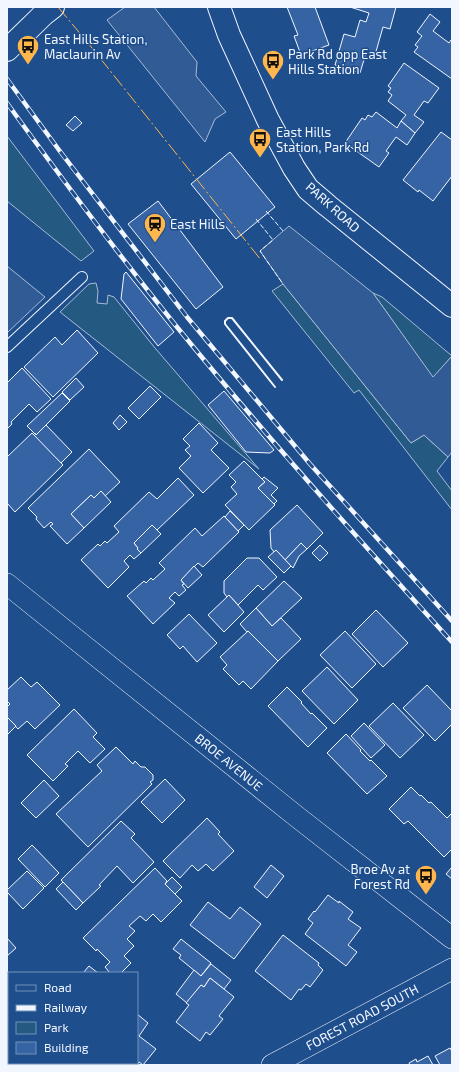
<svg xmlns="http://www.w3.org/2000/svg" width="459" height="1072" viewBox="0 0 459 1072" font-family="'Exo 2',sans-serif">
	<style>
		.green { fill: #245a82; stroke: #a8bbd7 }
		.parking { fill: #305b95; stroke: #a8bbd7 }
		.building { fill: #3563a3; stroke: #f2f6ff }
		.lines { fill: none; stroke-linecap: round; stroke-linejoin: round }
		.lane-casing { stroke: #f2f6ff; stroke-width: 12 }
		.street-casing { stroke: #f2f6ff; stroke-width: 22 }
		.secondary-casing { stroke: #f2f6ff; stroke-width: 24 }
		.lane { stroke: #1f4e8c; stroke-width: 10 }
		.street { stroke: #1f4e8c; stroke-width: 21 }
		.secondary { stroke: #1f4e8c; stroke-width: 22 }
		.rail-casing { stroke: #f2f6ff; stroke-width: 4.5 }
		.rail { stroke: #1f4e8c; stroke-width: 3; stroke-dasharray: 9; stroke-linecap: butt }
		.fence { stroke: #f2f6ff; stroke-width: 1; stroke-dasharray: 5 2; stroke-linecap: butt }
		.wall { stroke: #f2f6ff; stroke-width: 2 }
		.power { stroke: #ffb74d; stroke-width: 1; stroke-dasharray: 14 3 2 3; stroke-linecap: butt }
		.labels { text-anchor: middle; stroke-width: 3; stroke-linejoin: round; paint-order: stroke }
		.poi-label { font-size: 13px; fill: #f2f6ff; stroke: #1f4e8c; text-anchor: start }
		.street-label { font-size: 13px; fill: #f2f6ff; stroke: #1f4e8c }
	</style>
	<rect width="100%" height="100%" fill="#1f4e8c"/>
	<g class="green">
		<path d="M7,136L94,251L81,261L7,201Z"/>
		<path d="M96,283L98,291L97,303L107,304L108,295L114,297L155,348L259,469L60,312L89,284Z"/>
		<path d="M283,284L411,443L424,435L448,457L437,471L452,491V510L359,390L354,393L272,291Z"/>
		<path d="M373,293L382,297L452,356L433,378Z"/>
	</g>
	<g class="parking">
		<path d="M125,7H154L197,62L196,76L226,112L215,119L205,142L107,20Z"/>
		<path d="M289,226L373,293L433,377L452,356V452L448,457L424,435L411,443L283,284L260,251Z"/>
		<path d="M7,266L45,297L7,333Z"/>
	</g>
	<g class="building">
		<path d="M287,7H315L329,45L301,55L294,36L298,35Z"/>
		<path d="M350,7H396L390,29L383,27L375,55L366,53L360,73L335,65L344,34L355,37L360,20L366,22L369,13Z"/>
		<path d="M430,14L440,22L433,31L449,43L451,40L452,41V79L414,52L418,47L415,45L422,36L417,32Z"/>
		<path d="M404,63L439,88L428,103L424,101L414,115L424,122L415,133L401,121L406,115L388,101L392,95L388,92L391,88L388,86Z"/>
		<path d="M376,112L397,128L401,121L415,133L407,145L396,137L386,151L389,153L379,167L345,143L362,118L365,120L368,115L372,117Z"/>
		<path d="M75,116L82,123L73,131L66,125Z"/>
		<path d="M441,132L452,140V176L433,201L419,190L418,192L403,180Z"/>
		<path d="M230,152L275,207L236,239L191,184Z"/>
		<path d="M158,201L223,287L196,309L128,224Z"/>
		<path d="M126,272L174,332L158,346L121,299L124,274Z"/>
		<path d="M77,330L98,353L53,397L24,367L55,337L62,345Z"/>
		<path d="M22,368L51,399L37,412L29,404L11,422L12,424L7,429V383Z"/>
		<path d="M76,378L84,387L70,400L62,392Z"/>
		<path d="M150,386L161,397L139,419L128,408Z"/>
		<path d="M224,391L274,450L270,453L246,452L208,405Z"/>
		<path d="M62,393L70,401L36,435L27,426Z"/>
		<path d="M120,415L127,422L119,430L113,423Z"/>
		<path d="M199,423L218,443L211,450L229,468L203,493L179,468L191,456L185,450L190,446L183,439Z"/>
		<path d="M46,425L72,452L61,463L33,435L35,433L36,435Z"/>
		<path d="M32,433L63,465L15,512L7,503V457Z"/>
		<path d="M89,449L120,482L105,496L101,491L94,498L91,495L71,514L84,528L67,544L50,526L53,524L51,522L44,528L36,519L37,517L28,508Z"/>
		<path d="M244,461L265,482L258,488L275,505L249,530L225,505L237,494L231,487L236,482L229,475Z"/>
		<path d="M264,477L278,488L271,495L277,501L274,504L258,488L265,482L262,479Z"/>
		<path d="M178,478L194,495L157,530L152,525L134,543L138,548L137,549L141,553L134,559L130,555L124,561L129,567L108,588L81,560L98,544L100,546L105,541L107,543L119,532L114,526L149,492L157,499Z"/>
		<path d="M101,491L111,502L84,528L71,514L91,495L94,498Z"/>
		<path d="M297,505L323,533L307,549L301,543L285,560L276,550L274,552L271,548L270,530Z"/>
		<path d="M230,511L244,525L238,531L225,517Z"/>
		<path d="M224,516L239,532L203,567L198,563L181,580L184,584L182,585L186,590L179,596L175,592L169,598L175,603L153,624L127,596L144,581L146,583L151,578L153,580L165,569L159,563L195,528L202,536Z"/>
		<path d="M152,525L161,534L141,553L137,549L138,548L134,543Z"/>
		<path d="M301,543L307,549L299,556L293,568L285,560Z"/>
		<path d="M320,545L328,553L320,561L312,553Z"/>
		<path d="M276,550L291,566L284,573L268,557Z"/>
		<path d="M247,558H259L277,577L263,590L258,585L238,605L229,595L227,597L224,593V581Z"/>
		<path d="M194,566L202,575L188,588L181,580Z"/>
		<path d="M284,581L302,598L272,626L256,608Z"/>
		<path d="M229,595L244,612L224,632L208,615Z"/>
		<path d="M256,608L272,626L281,618L301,639L278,661L248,631L247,632L240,624Z"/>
		<path d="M376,610L408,643L383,667L352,634Z"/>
		<path d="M189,614L217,643L197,662L183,646L180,649L167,635Z"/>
		<path d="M248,631L278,661L251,689L243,681L239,685L223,669L227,665L220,657Z"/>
		<path d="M345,631L376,664L352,688L320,655Z"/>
		<path d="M327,667L358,700L334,724L302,691Z"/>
		<path d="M21,677L31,687L37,682L60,705L35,729L27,721L18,729L7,717V707L10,704L7,701V690Z"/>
		<path d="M427,685L452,711V724L435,741L403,708Z"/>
		<path d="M287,687L302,702L301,703L311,714L312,713L327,728L308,747L268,706Z"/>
		<path d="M393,703L424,735L400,758L369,726Z"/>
		<path d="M74,709L97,733L93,737L105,749L90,763L78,751L65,764L68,766L53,781L27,755Z"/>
		<path d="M7,717L16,726L7,735Z"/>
		<path d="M364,723L385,745L371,758L351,736Z"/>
		<path d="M346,734L361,750L360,751L370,761L371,760L387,776L367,794L327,753Z"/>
		<path d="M116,747L133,764L135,761L141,767H145L153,775V780L150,782L152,784L88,847L56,814L102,771L97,765Z"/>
		<path d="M165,779L185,800L162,823L141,802Z"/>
		<path d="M44,780L59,796L36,818L21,803Z"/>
		<path d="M411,787L420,796L421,795L429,803L431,802L447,818L452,813V849L444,857L408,821L404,824L389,809Z"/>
		<path d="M207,818L220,832L218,834L234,851L213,871L206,864L198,871L192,865L180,878L163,861Z"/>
		<path d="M121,821L135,834L131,838L154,862L133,883L117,866L99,885L101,886L83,903L61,880Z"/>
		<path d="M32,845L59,873L45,887L18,859Z"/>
		<path d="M271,865L284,876L267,898L254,887Z"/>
		<path d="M452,867V879L446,874Z"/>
		<path d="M155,868L167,881L165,884L182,901L161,922L153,914L146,921L140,916L129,926L135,931L127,939L134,946L124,956L131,963L121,973H110L105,967L110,962L97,949L96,951L83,938Z"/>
		<path d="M27,871L44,888L23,909L7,892V890Z"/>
		<path d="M172,877L182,887L175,894L165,884Z"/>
		<path d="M63,882L83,903L76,910L56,889Z"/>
		<path d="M328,895L339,903V901L353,912L348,919L361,928L348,945L357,952L346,966L305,934L313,923L308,919L314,911L315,912Z"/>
		<path d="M208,902L230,919L240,907L261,924L234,959L190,925Z"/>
		<path d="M283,935L319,963L318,965L323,970L310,987L306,984L301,990L299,989L291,1000L255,971Z"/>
		<path d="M7,938L16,948L7,956Z"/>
		<path d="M181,939L211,963L201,976L179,958L181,955L173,949Z"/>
		<path d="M211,964L231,980L224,989L210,978L204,987L201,985L187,1003L176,994L194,970L201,976Z"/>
		<path d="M89,966L98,973H83Z"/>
		<path d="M210,978L234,997L219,1016L223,1019L210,1035L206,1032L200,1041L176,1022L189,1005L186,1003L201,985L204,987Z"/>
		<path d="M137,1014L148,1023L139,1036L156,1049L143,1065L139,1062L137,1065H119L116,1063H137Z"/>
		<path d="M7,1048L9,1049V1063H27L29,1065H7Z"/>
		<path d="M450,1048L451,1050L452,1049V1065H440L435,1056Z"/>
		<path d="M428,1056L433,1065H410L409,1063L416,1059L417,1062Z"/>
		<path d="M80,1063H106L109,1065H79Z"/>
	</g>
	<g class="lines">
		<g class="lane-casing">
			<path id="lane" d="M7,347L82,277"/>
		</g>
		<g class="street-casing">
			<g id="street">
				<path d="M7,584L296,816L452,938"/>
				<path d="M272,1065L452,969"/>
			</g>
		</g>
		<g class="secondary-casing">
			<g id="secondary">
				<path d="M219,7L229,35L268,120L294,168L308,189L328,206L452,306"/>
				<path d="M7,50L44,14L53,7"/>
			</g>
		</g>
		<use href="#lane" class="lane"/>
		<use href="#street" class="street"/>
		<use href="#secondary" class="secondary"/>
		<g class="rail-casing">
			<g id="rail">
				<path d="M7,79L59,150L187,317L310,464L452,621"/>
				<path d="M7,103C62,179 118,254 177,327C265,435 358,539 452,642"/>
			</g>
		</g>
		<use href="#rail" class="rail"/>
		<g class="fence">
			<path d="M266,211L283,231"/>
			<path d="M256,219L273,240L260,251L283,284"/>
		</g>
		<path class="wall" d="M275,387L225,324V321L228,318H232L282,380"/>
		<path class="power" d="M58,7L88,43L261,260"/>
	</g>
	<defs>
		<g id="bus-pin" transform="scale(1.15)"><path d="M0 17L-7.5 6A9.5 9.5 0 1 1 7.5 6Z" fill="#ffb74d" stroke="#1f4e8c"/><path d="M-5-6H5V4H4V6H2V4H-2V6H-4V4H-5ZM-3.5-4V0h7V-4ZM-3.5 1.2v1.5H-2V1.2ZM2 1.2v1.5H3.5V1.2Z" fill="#111"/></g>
		<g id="station-pin" transform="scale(1.15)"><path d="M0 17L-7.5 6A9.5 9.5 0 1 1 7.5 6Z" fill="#ffb74d" stroke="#1f4e8c"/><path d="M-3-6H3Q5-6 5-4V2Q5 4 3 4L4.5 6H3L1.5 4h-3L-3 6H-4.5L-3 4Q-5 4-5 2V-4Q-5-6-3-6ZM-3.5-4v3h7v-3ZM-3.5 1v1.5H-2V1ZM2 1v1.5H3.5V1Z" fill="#111"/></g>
	</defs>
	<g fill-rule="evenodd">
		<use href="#bus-pin" x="28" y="46"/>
		<use href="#bus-pin" x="273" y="61"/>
		<use href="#bus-pin" x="260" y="139"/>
		<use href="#station-pin" x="155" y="224"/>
		<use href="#bus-pin" x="426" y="876"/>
	</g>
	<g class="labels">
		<g class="poi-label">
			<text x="44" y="44">East Hills Station,<tspan x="44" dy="15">Maclaurin Av</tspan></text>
			<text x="288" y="59">Park Rd opp East<tspan x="288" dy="15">Hills Station</tspan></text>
			<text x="276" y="137">East Hills<tspan x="276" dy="15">Station, Park Rd</tspan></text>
			<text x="170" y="229">East Hills</text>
			<text x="410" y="874" text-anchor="end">Broe Av at<tspan x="410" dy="15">Forest Rd</tspan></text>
		</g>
		<g class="street-label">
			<text transform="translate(333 207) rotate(42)" y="5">PARK ROAD</text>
			<text transform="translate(229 762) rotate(39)" y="5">BROE AVENUE</text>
			<text transform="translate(362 1017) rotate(-28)" y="5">FOREST ROAD SOUTH</text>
		</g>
	</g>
	<rect width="459" height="1072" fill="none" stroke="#f2f6ff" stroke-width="16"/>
	<rect x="8" y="972" width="130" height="92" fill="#1f4e8c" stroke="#7391ba"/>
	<rect x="16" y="985" width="20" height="6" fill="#1f4e8c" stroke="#7391ba"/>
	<text x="44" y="992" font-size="12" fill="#f2f6ff">Road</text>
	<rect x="16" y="1005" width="20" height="6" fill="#f2f6ff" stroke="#7391ba"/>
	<text x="44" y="1012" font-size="12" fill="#f2f6ff">Railway</text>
	<rect x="16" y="1022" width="20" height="12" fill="#245a82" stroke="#7391ba"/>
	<text x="44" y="1032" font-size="12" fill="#f2f6ff">Park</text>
	<rect x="16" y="1042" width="20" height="12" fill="#3563a3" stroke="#7391ba"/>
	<text x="44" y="1052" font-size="12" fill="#f2f6ff">Building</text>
</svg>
